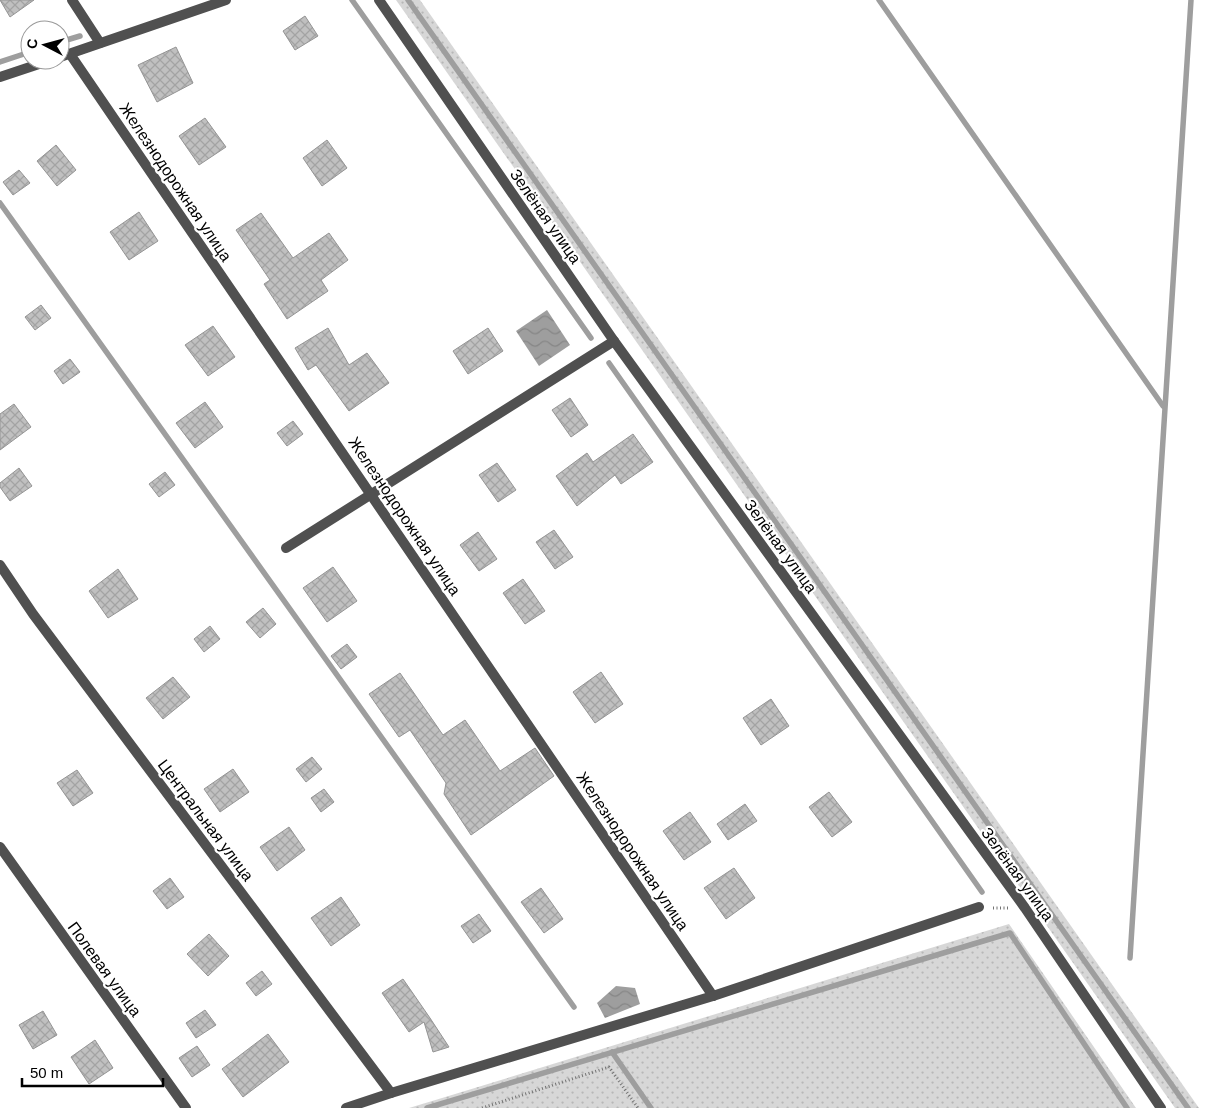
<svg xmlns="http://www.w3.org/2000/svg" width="1214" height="1108" viewBox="0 0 1214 1108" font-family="Helvetica,sans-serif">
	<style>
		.grass { fill: url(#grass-dots) }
		.water { fill: url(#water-waves) }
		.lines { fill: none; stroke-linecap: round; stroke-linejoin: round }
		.stream { stroke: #9e9e9e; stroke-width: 5.5 }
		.building { fill: url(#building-cross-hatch); stroke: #949494 }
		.path { stroke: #727272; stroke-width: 3; stroke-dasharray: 1 2.5; stroke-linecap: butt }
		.service { stroke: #505050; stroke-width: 10 }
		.minor { stroke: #505050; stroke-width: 10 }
		.labels { text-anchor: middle; stroke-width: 4.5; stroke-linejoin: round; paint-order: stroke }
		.street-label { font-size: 16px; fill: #000; stroke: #fff }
	</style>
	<defs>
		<pattern id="grass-dots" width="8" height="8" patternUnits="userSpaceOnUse" patternTransform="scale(1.25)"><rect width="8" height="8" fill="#d7d7d7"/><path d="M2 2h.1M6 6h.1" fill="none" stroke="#b7b7b7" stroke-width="1.8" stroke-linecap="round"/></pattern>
		<pattern id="water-waves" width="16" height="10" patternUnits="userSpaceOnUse" patternTransform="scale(1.25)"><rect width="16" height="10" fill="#9e9e9e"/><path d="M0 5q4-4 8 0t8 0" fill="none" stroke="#868686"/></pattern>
		<pattern id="building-cross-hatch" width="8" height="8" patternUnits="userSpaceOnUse" patternTransform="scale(1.25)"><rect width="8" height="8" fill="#c0c0c0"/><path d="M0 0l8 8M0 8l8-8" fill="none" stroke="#a3a3a3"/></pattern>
	</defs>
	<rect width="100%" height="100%" fill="#fff"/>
	<g class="grass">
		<path d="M396,0H420L1199,1108H1175Z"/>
		<path d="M1009,924L1136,1108H409L442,1098Z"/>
	</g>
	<g class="water">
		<path d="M547,310L570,345L539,366L516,331Z"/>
		<path d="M616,986L635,988L640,1004L605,1018L597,1003Z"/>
	</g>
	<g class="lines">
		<g class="stream">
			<path d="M352,0L591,338"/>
			<path d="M408,0L1188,1108"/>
			<path d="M879,0L1163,406"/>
			<path d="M60,42L80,36"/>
			<path d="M0,62L30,52"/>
			<path d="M0,203L574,1007"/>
			<path d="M609,363L982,892"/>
			<path d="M1130,958L1191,0"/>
			<path d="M612,1052L651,1108"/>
			<path d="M427,1108L1010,933L1127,1108"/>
		</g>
	</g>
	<g class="building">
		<path d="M0,0H34L10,17Z"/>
		<path d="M305,16L318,36L295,50L283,31Z"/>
		<path d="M176,47L193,83L157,102L138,65Z"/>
		<path d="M205,118L226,147L199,165L179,136Z"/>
		<path d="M327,140L347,168L322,186L303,158Z"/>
		<path d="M56,145L76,170L57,186L37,161Z"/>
		<path d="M19,170L30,183L13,195L3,182Z"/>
		<path d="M139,212L158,241L129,260L110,232Z"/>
		<path d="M261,213L293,258L329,233L348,260L321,280L328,291L287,319L264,284L270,280L236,230Z"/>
		<path d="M41,305L51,318L35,330L25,317Z"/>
		<path d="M213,326L235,357L208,376L185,345Z"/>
		<path d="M328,328L349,365L367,353L389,383L349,411L316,365L308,370L295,348Z"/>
		<path d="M488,328L503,351L468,374L453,351Z"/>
		<path d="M70,359L80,372L63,384L54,371Z"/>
		<path d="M570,398L588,425L571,437L552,410Z"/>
		<path d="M205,402L223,427L195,448L176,423Z"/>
		<path d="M14,404L31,427L0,450V414Z"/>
		<path d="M293,421L303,434L287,446L277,433Z"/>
		<path d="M633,434L653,462L621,484L615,475L577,506L556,476L587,453L593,462Z"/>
		<path d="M497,463L516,490L498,502L479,475Z"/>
		<path d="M19,468L32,486L10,501L0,487V483Z"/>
		<path d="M165,472L175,485L159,497L149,484Z"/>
		<path d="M554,530L573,557L555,569L536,542Z"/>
		<path d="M478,532L497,559L479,571L460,545Z"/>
		<path d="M333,567L357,601L327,622L303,588Z"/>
		<path d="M118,569L138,599L108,618L89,591Z"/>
		<path d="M523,579L545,611L525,624L503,593Z"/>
		<path d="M263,608L276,624L260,638L246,622Z"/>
		<path d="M210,626L220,639L204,652L194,639Z"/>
		<path d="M347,644L357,657L341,669L331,656Z"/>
		<path d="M601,672L623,704L595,723L573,692Z"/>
		<path d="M400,673L443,735L465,720L500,771L535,748L554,776L471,835L444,794L446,783L410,730L399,737L369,694Z"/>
		<path d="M173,677L190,697L163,719L146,698Z"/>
		<path d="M771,699L789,726L761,745L743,718Z"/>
		<path d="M312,757L322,769L306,782L296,769Z"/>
		<path d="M233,769L249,792L220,812L204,789Z"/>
		<path d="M77,770L93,793L73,806L57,783Z"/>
		<path d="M324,789L334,802L321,812L311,798Z"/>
		<path d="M829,792L852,822L832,837L809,807Z"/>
		<path d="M745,804L757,821L728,840L717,824Z"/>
		<path d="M690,812L711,842L684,860L663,831Z"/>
		<path d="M289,827L305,850L277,871L260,847Z"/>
		<path d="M734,868L755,898L726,919L704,888Z"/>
		<path d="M170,878L184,897L167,909L153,891Z"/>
		<path d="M541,888L563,919L544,933L521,902Z"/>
		<path d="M341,897L360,925L331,946L311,918Z"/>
		<path d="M479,914L491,931L473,943L461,926Z"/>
		<path d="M209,934L229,956L208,976L187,954Z"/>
		<path d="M262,971L272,984L256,996L246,983Z"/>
		<path d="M403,979L430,1018L449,1047L433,1052L424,1022L409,1032L382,993Z"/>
		<path d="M205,1010L216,1025L196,1038L186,1023Z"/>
		<path d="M43,1011L57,1035L33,1049L19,1025Z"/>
		<path d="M268,1034L289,1062L243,1097L222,1069Z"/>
		<path d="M95,1040L113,1068L89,1084L71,1057Z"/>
		<path d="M197,1046L210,1065L192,1077L179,1058Z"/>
	</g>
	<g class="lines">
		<g class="path">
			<path d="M993,908H1009"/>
			<path d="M482,1108L609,1067L638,1108"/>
		</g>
		<path class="service" d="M286,548L614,341"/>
		<g class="minor">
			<path d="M72,0L100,43"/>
			<path d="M379,0L614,341L1025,908L1161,1108"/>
			<path d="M70,54L713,996"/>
			<path d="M60,57L226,0"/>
			<path d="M0,77L51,60"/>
			<path d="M0,565L33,614L391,1093"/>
			<path d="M0,847L186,1108"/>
			<path d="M346,1108L391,1093L713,996L979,907"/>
		</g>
	</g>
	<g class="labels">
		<g class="street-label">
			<text transform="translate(176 182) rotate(56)" y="6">Железнодорожная улица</text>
			<text transform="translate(546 216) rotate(55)" y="6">Зелёная улица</text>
			<text transform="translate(405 516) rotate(56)" y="6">Железнодорожная улица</text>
			<text transform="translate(781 546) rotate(54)" y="6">Зелёная улица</text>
			<text transform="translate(206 820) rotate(53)" y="6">Центральная улица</text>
			<text transform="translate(633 851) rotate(56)" y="6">Железнодорожная улица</text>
			<text transform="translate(1018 874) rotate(54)" y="6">Зелёная улица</text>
			<text transform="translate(105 969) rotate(54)" y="6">Полевая улица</text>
		</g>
	</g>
	<g transform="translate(45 45) rotate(276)"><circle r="24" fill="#ffffff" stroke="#999999"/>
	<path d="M0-4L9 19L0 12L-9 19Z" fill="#000000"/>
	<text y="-8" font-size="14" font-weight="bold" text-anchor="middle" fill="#000000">С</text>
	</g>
	<path d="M22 1078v8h141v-8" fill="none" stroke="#000000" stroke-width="2.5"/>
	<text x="30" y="1078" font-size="15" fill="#000000" stroke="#ffffff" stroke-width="4" paint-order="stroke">50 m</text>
</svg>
